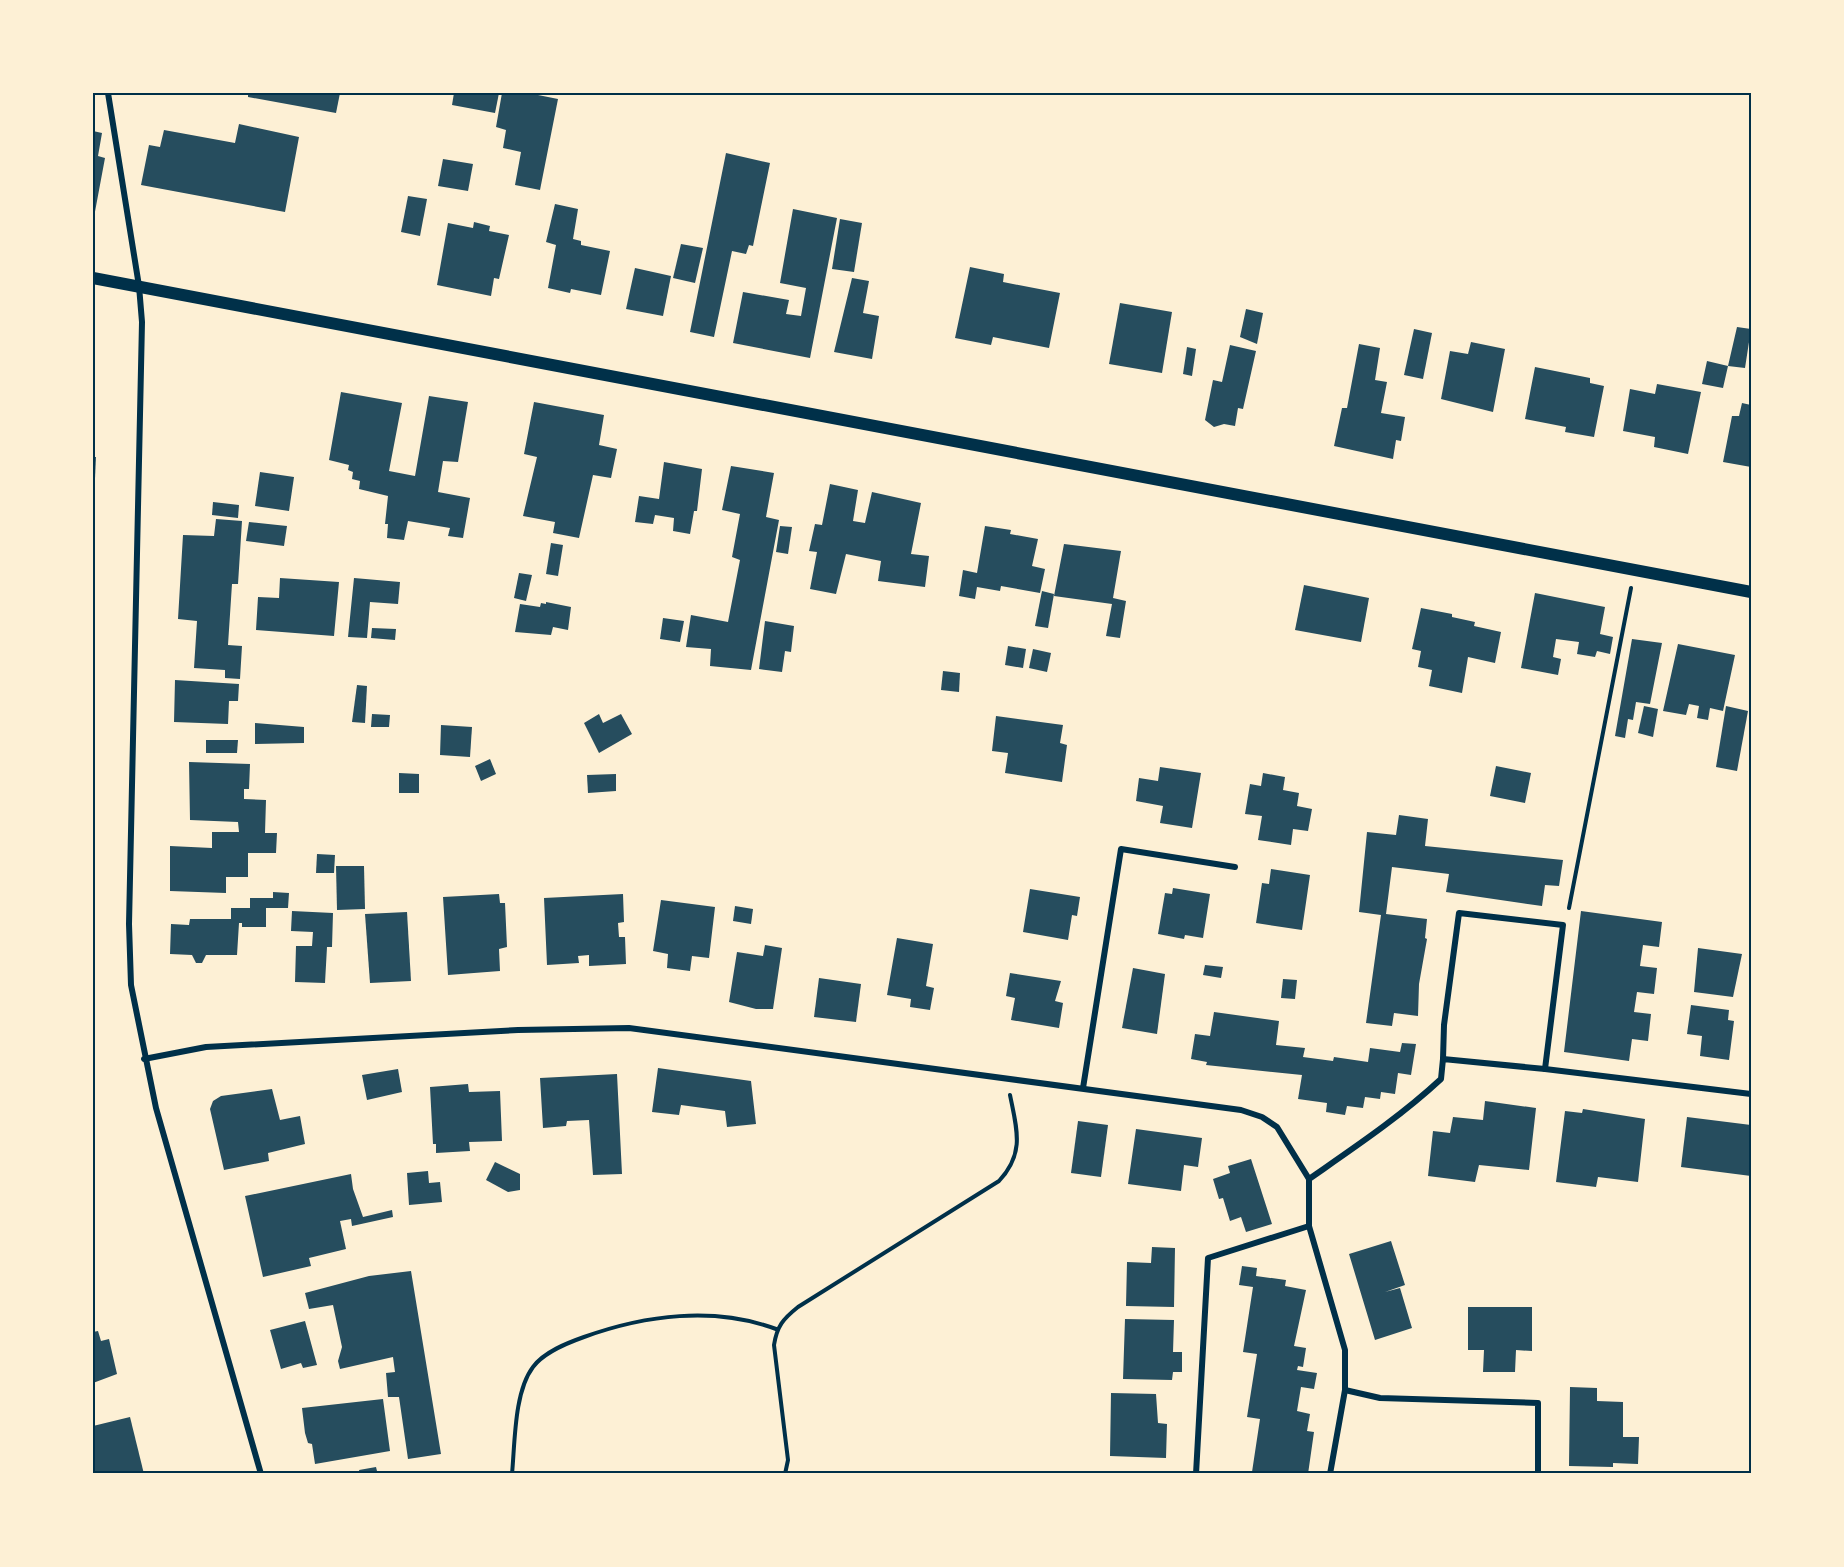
<svg xmlns="http://www.w3.org/2000/svg" width="1844" height="1567" viewBox="0 0 1844 1567" font-family="'Nunito Sans',sans-serif">
	<style>
		.building { fill: #264d5e }
		.lines { fill: none; stroke-linecap: round; stroke-linejoin: round }
		.path { stroke: #003049; stroke-width: 4 }
		.minor { stroke: #003049; stroke-width: 6 }
		.secondary { stroke: #003049; stroke-width: 12 }
		.neatline { fill: none; stroke: #003049; stroke-width: 2 }
	</style>
	<rect width="100%" height="100%" fill="#fdf0d5"/>
	<g class="building">
		<path d="M248,93H340L336,113L248,97Z"/>
		<path d="M454,93H499L495,113L452,105Z"/>
		<path d="M502,93H528L558,99L540,190L515,185L521,152L503,148L506,130L496,127Z"/>
		<path d="M239,124L299,137L285,212L141,185L149,145L160,147L164,130L235,143Z"/>
		<path d="M93,131L102,133L98,156L105,158L94,217Z"/>
		<path d="M726,153L770,163L753,246L749,245L746,254L732,251L714,337L690,332Z"/>
		<path d="M443,159L473,164L468,191L438,186Z"/>
		<path d="M408,196L427,199L420,236L401,232Z"/>
		<path d="M555,204L578,209L573,239L581,241V245L610,251L601,295L571,289L570,293L548,288L556,245L546,242Z"/>
		<path d="M793,209L837,218L810,358L733,343L743,292L789,300L786,314L801,316L806,288L780,283Z"/>
		<path d="M840,219L862,223L854,272L832,269Z"/>
		<path d="M474,222L490,226L489,231L509,235L499,279L494,278L491,296L437,285L448,223L473,228Z"/>
		<path d="M681,244L703,248L695,283L673,278Z"/>
		<path d="M970,267L1004,274L1003,282L1060,293L1049,348L993,337L991,345L955,338Z"/>
		<path d="M635,268L671,276L663,316L626,309Z"/>
		<path d="M852,278L869,281L863,313L879,316L872,359L834,352Z"/>
		<path d="M1120,303L1172,312L1162,373L1109,364Z"/>
		<path d="M1246,309L1263,313L1257,344L1240,337Z"/>
		<path d="M1737,327L1751,329L1745,368L1728,366L1723,388L1702,384L1707,361L1728,366Z"/>
		<path d="M1414,329L1432,333L1423,379L1404,375Z"/>
		<path d="M1471,342L1505,349L1493,412L1441,399L1450,351L1468,354Z"/>
		<path d="M1359,344L1380,348L1375,380L1387,382L1381,413L1405,417L1401,441L1396,440L1393,459L1334,446L1342,408H1347Z"/>
		<path d="M1230,345L1256,351L1243,409L1238,408L1235,426L1224,424L1214,427L1205,420L1213,380L1222,382Z"/>
		<path d="M1187,347L1196,349L1192,376L1183,374Z"/>
		<path d="M1535,367L1590,378V383L1604,386L1594,437L1565,432L1566,427L1525,419Z"/>
		<path d="M1657,384L1701,392L1688,454L1654,447L1655,437L1623,431L1630,389L1655,394Z"/>
		<path d="M341,392L402,403L389,471L415,476L429,396L468,402L458,462L443,461L438,492L470,498L463,538L448,536L450,528L408,521L404,540L387,538L388,524H385L388,496L359,489L360,481L352,479L353,472L348,470L349,465L329,460Z"/>
		<path d="M534,402L604,415L599,445L617,449L611,478L593,475L579,538L553,533L555,522L523,516L537,457L524,454Z"/>
		<path d="M1742,403L1751,405V467L1723,462L1732,416H1739Z"/>
		<path d="M93,457H96L95,478H93Z"/>
		<path d="M664,462L702,469L697,511H694L690,534L673,531L674,518L655,515L653,524L635,522L639,496L659,499Z"/>
		<path d="M731,466L774,473L766,517L779,520L751,670L710,666L711,649L686,647L691,615L728,622L740,560L732,557L740,514L722,510Z"/>
		<path d="M260,472L294,477L289,511L255,506Z"/>
		<path d="M830,484L858,490L853,521L865,523L872,492L921,503L911,554L929,556L925,587L878,581L881,561L846,554L836,594L810,589L817,552L809,551L815,524L822,525Z"/>
		<path d="M213,502L239,505L238,518L212,515Z"/>
		<path d="M216,519L242,521L238,584H232L228,645L242,646L240,679L225,678V670L194,668L197,621L178,619L183,535L214,536Z"/>
		<path d="M249,522L287,526L284,546L246,541Z"/>
		<path d="M780,526L792,527L788,554L776,552Z"/>
		<path d="M985,526L1011,530L1010,534L1038,539L1032,566L1045,569L1040,593L1001,586L1000,591L977,587L975,599L959,596L963,570L977,573Z"/>
		<path d="M551,543L563,545L558,576L546,574Z"/>
		<path d="M1064,544L1121,551L1113,598L1126,601L1120,638L1106,636L1112,604L1054,596Z"/>
		<path d="M519,573L532,575L526,601L514,598Z"/>
		<path d="M280,578L339,582L334,636L256,630L258,597L279,598Z"/>
		<path d="M354,578L400,582L398,604L370,602L367,638L348,637Z"/>
		<path d="M1304,585L1369,598L1361,642L1295,630Z"/>
		<path d="M1042,591L1054,594L1048,628L1035,626Z"/>
		<path d="M1535,593L1605,607L1600,634L1613,637L1610,654L1597,651L1595,657L1577,654L1579,642L1556,639L1553,657L1561,659L1558,675L1521,668Z"/>
		<path d="M546,602L571,607L568,630L553,627L551,635L515,632L520,604L540,607L541,603L546,604Z"/>
		<path d="M1421,608L1452,614V617L1475,622L1474,626L1501,632L1495,663L1468,657L1462,693L1429,686L1432,670L1418,667L1421,651L1412,649Z"/>
		<path d="M663,618L684,621L680,642L660,639Z"/>
		<path d="M765,621L794,626L791,652L785,651L782,672L759,669Z"/>
		<path d="M372,628L396,629L395,640L371,638Z"/>
		<path d="M1632,639L1662,643L1650,704L1636,702L1633,720L1628,719L1625,738L1615,736Z"/>
		<path d="M1678,644L1735,655L1723,711L1710,708L1708,720L1697,718L1699,706L1689,704L1686,715L1663,711Z"/>
		<path d="M1008,646L1026,649L1023,668L1005,665Z"/>
		<path d="M1033,649L1051,653L1047,672L1029,668Z"/>
		<path d="M943,671L960,673L959,692L941,690Z"/>
		<path d="M175,680L239,684L238,701H229L228,724L174,722Z"/>
		<path d="M357,685L367,686L365,723L352,722Z"/>
		<path d="M1644,706L1658,709L1653,737L1638,733Z"/>
		<path d="M1726,706L1748,711L1737,771L1716,767Z"/>
		<path d="M372,714L390,715L389,727H371Z"/>
		<path d="M599,714L603,723L621,714L632,734L599,753L584,723Z"/>
		<path d="M996,716L1063,725L1060,743L1067,745L1062,782L1005,773L1008,753L992,751Z"/>
		<path d="M255,723L304,727V743L255,744Z"/>
		<path d="M441,725L472,727L470,757L440,755Z"/>
		<path d="M206,740H238L237,753H206Z"/>
		<path d="M490,759L496,774L481,781L475,766Z"/>
		<path d="M189,762L250,764L249,789H244V799L266,800L265,833H277L276,853H248V877H226V893L170,891V846L212,848V832H239L238,822L190,820Z"/>
		<path d="M1496,766L1531,773L1525,803L1490,796Z"/>
		<path d="M1160,767L1201,773L1192,828L1160,823L1163,806L1136,801L1139,778L1158,781Z"/>
		<path d="M399,773L419,774V793H399Z"/>
		<path d="M1263,773L1285,777L1283,790L1299,793L1297,806L1312,809L1308,831L1293,829L1291,845L1258,840L1262,816L1245,814L1250,784L1261,786Z"/>
		<path d="M616,774V791L588,793L587,775Z"/>
		<path d="M1399,815L1428,819L1425,846L1563,860L1559,886L1545,885L1542,906L1446,892L1449,874L1392,867L1386,914L1427,919L1425,938L1427,939L1419,984L1418,1016L1394,1013L1392,1026L1366,1023L1381,915L1359,912L1367,832L1396,835Z"/>
		<path d="M317,854L335,855L334,873H316Z"/>
		<path d="M336,866H364L365,909L337,910Z"/>
		<path d="M1271,869L1310,875L1302,930L1256,923L1262,883L1269,884Z"/>
		<path d="M1173,888L1210,894L1203,938L1185,935L1184,939L1158,934L1165,893L1172,894Z"/>
		<path d="M1030,889L1080,897L1077,916L1072,915L1068,940L1023,932Z"/>
		<path d="M273,892L289,893L288,908H266V927H242V923H239L237,955H206L202,963H196L192,955L170,954L171,924L189,925L190,919H231V908H250V898H273Z"/>
		<path d="M499,894L500,903H505L507,947L499,949L500,971L448,975L443,897Z"/>
		<path d="M623,894L624,922L618,923L619,937H625L626,964L589,966V955L578,956L579,963L547,965L544,898Z"/>
		<path d="M661,900L715,907L709,958L692,956L690,971L667,968L668,954L653,951Z"/>
		<path d="M735,906L753,909L751,924L733,921Z"/>
		<path d="M292,911L333,913L332,947H327L325,983L295,982L296,946H312L313,932L291,931Z"/>
		<path d="M1581,911L1662,922L1659,947L1643,945L1640,966L1657,968L1654,994L1637,992L1634,1012L1651,1014L1648,1041L1632,1039L1629,1061L1564,1052Z"/>
		<path d="M407,912L411,981L370,983L365,914Z"/>
		<path d="M897,938L933,944L926,986L934,988L930,1010L910,1007L911,999L887,995Z"/>
		<path d="M765,945L782,948L773,1009H756L729,1002L737,952L763,956Z"/>
		<path d="M1698,948L1742,954L1733,997L1694,992Z"/>
		<path d="M1205,965L1223,967L1221,978L1203,975Z"/>
		<path d="M1133,968L1165,974L1157,1034L1122,1028Z"/>
		<path d="M1010,973L1061,981L1055,1001L1063,1003L1059,1028L1011,1020L1015,998L1006,996Z"/>
		<path d="M819,978L861,984L856,1022L814,1017Z"/>
		<path d="M1283,979L1297,980L1295,999L1281,998Z"/>
		<path d="M1691,1005L1729,1010L1728,1020L1734,1021L1729,1060L1700,1056L1702,1036L1687,1034Z"/>
		<path d="M1214,1012L1279,1021L1276,1045L1305,1048L1303,1057L1333,1061L1334,1057L1368,1062L1370,1048L1400,1052L1402,1043L1416,1044L1411,1075L1398,1073L1395,1094L1381,1092L1380,1099L1365,1097L1363,1108L1347,1106L1345,1115L1326,1112L1327,1103L1298,1099L1302,1075L1206,1065L1207,1062L1191,1059L1195,1034L1210,1036Z"/>
		<path d="M658,1068L751,1081L756,1124L727,1127L725,1111L681,1105L679,1115L652,1112Z"/>
		<path d="M398,1069L402,1092L367,1100L362,1075Z"/>
		<path d="M617,1074L622,1174L593,1175L589,1120L567,1121L566,1126L543,1128L540,1078Z"/>
		<path d="M468,1084L469,1092L500,1091L502,1141L469,1142L470,1151L436,1153V1144H433L430,1087Z"/>
		<path d="M272,1089L280,1120L300,1116L305,1144L268,1153L269,1161L224,1170L210,1109L213,1101L221,1096Z"/>
		<path d="M1485,1101L1536,1108L1529,1170L1479,1165L1475,1182L1428,1176L1433,1131L1450,1133L1453,1117L1483,1120Z"/>
		<path d="M1583,1109L1645,1119L1638,1182L1598,1177L1596,1187L1556,1182L1565,1111L1582,1113Z"/>
		<path d="M1687,1117L1751,1125V1176L1681,1167Z"/>
		<path d="M1078,1121L1108,1125L1101,1177L1071,1173Z"/>
		<path d="M1136,1129L1202,1138L1198,1167L1184,1165L1181,1191L1128,1184Z"/>
		<path d="M1251,1159L1272,1224L1246,1232L1241,1217L1230,1221L1223,1198L1219,1199L1213,1179L1230,1173L1228,1166Z"/>
		<path d="M495,1162L520,1174V1190L508,1192L486,1180Z"/>
		<path d="M428,1171L429,1183L440,1182L442,1202L409,1205L407,1173Z"/>
		<path d="M351,1174L353,1189L363,1217L392,1210L393,1217L352,1226L351,1219L340,1221L346,1249L309,1258L311,1266L263,1277L245,1196Z"/>
		<path d="M1391,1241L1405,1285L1385,1292L1400,1288L1412,1328L1375,1340L1349,1254Z"/>
		<path d="M1152,1247L1175,1248L1174,1307L1126,1306L1127,1262L1151,1263Z"/>
		<path d="M1242,1266L1257,1268L1256,1276L1286,1280L1285,1286L1306,1290L1294,1346L1306,1348L1303,1367L1298,1366L1297,1370L1317,1373L1314,1389L1301,1387L1297,1411L1310,1414L1307,1431L1314,1432L1308,1474L1252,1472L1260,1419L1247,1417L1257,1354L1243,1352L1253,1287L1239,1285Z"/>
		<path d="M411,1271L441,1454L408,1459L399,1397H388L386,1373L395,1372L393,1357L340,1369L338,1361L342,1347L333,1305L309,1309L305,1293L369,1276Z"/>
		<path d="M1468,1307H1532V1351L1516,1350L1515,1372H1483L1484,1350H1468Z"/>
		<path d="M1125,1319L1174,1320L1173,1352H1182V1372H1173L1172,1380L1123,1379Z"/>
		<path d="M305,1321L317,1365L303,1368L301,1363L281,1369L270,1330Z"/>
		<path d="M98,1331L101,1341L109,1339L117,1374L93,1383V1332Z"/>
		<path d="M1570,1387L1597,1388V1401L1623,1402V1437H1639L1638,1464L1613,1463V1467L1569,1466Z"/>
		<path d="M1111,1393L1156,1394L1158,1423L1167,1424L1166,1458L1110,1456Z"/>
		<path d="M383,1399L390,1451L315,1464L312,1444L308,1443L305,1433L302,1408Z"/>
		<path d="M130,1417L144,1474H93V1426Z"/>
		<path d="M376,1467L377,1471H386V1474H360L359,1470Z"/>
	</g>
	<g class="lines">
		<g class="path">
			<path d="M1569,908L1631,588"/>
			<path d="M512,1474C515,1443 514,1392 533,1367C544,1352 567,1343 584,1337C645,1315 714,1306 776,1329"/>
			<path d="M785,1474L788,1460L774,1345C777,1326 783,1319 798,1307L999,1181C1025,1153 1017,1130 1010,1095"/>
		</g>
		<g class="minor">
			<path d="M108,93L139,286L142,322L129,924L131,985L156,1108L261,1474"/>
			<path d="M144,1059L206,1047L518,1030L629,1028L1241,1110L1262,1117L1277,1127L1309,1179V1226L1345,1350V1390L1330,1474"/>
			<path d="M1443,1059L1444,1025L1459,913L1563,925L1545,1069"/>
			<path d="M1083,1088L1121,849L1235,867"/>
			<path d="M1309,1179C1355,1147 1400,1117 1441,1079L1443,1059L1545,1069L1751,1094"/>
			<path d="M1345,1390L1380,1398L1538,1403V1474"/>
			<path d="M1196,1474L1208,1258L1309,1226"/>
		</g>
		<path class="secondary" d="M93,278L1751,592"/>
	</g>
	<rect width="1844" height="1567" fill="none" stroke="#fdf0d5" stroke-width="189"/>
	<rect x="94" y="94" width="1656" height="1378" class="neatline"/>
</svg>
